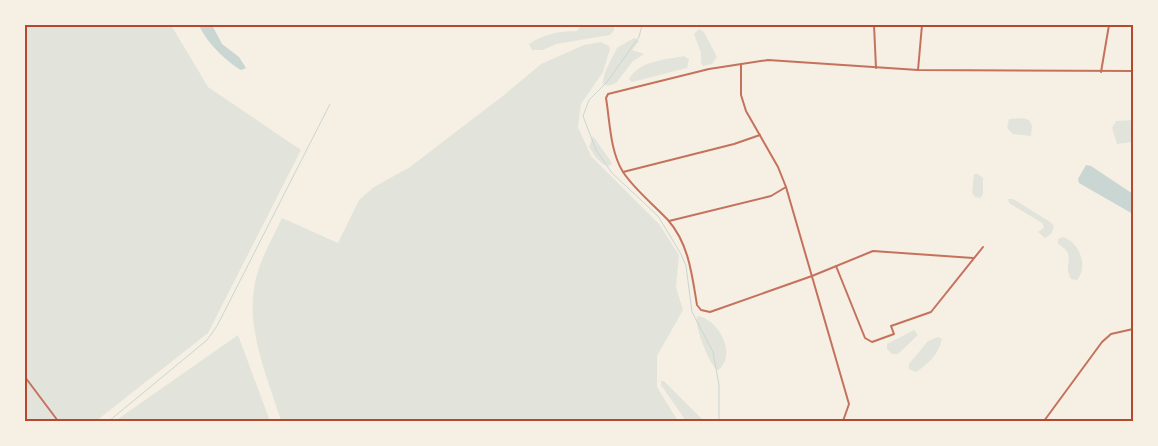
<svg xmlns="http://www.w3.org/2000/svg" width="1158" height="446" viewBox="0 0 1158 446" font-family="Montserrat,sans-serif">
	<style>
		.green { fill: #e2e4dc }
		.water { fill: #c9d6d2 }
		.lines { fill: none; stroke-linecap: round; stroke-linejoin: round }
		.stream { stroke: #c9d6d2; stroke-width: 1 }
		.minor { stroke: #c5725c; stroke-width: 2 }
		.neatline { fill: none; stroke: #b5482f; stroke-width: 2 }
	</style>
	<rect width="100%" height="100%" fill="#f6efe4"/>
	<g class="green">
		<path d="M25,25H171L208,87L301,150L208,333L96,421H25Z"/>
		<path d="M581,25H614V30L610,35L556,44L543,50H532L529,44C544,34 559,31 577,31Z"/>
		<path d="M699,29L704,32L717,57L712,64L703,66L701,63V53L694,34Z"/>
		<path d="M634,38L639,41L632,50L644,54L633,61L616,83L608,86L603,84C602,74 613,57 617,48Z"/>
		<path d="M601,42L609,46L610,49L603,72L581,104L578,127L591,156L659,224L679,255L676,287L683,310L657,356V387L678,421H281C267,375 244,327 256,278C261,258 273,237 282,218L338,243L359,200L374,187L410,167L504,95L541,64L584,45Z"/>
		<path d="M684,56L689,59L687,68L632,82L629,79C640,60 665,60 684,56Z"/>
		<path d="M1022,118L1029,120L1032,126L1031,136L1013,134L1007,128L1009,119Z"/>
		<path d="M1133,120V142L1117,144L1112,128L1116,121Z"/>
		<path d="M593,136L612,163L610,166C600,166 594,155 589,147Z"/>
		<path d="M974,174H978L983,178V194L980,198L975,197L972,193Z"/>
		<path d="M1008,199H1013L1050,222L1054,226L1051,234L1045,238L1038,232L1044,228L1042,223L1009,203Z"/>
		<path d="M1063,237C1079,242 1089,266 1077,280L1071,279C1062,265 1078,255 1058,244V239Z"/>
		<path d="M697,316C718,318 738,355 718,370C709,366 694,325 697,316Z"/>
		<path d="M914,330L918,335L898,354H892L887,349V344Z"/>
		<path d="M238,335L270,421H115Z"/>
		<path d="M938,337L942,339C938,355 929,363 916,372L909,369V364L928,341Z"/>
		<path d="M661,381H664L704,421H686L661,385Z"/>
	</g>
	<g class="water">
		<path d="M199,25H212L222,44L239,57L246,68L241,70C226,61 206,42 199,25Z"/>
		<path d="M1086,165L1091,166L1133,194V214L1079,183L1078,179Z"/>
	</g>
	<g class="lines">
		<g class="stream">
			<path d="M642,25L639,37L607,82L589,100L583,116L596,150L612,173L658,216L681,254L686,266L692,312L713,352L719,385V421"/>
			<path d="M109,421L207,340L217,326L330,104"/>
		</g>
		<g class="minor">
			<path d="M874,25L876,68"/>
			<path d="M741,64V95L746,111L778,167L786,187L849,404L843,421"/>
			<path d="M918,70L922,25"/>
			<path d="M1101,72L1109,25"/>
			<path d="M623,172L734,144L760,135"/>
			<path d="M669,221L771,196L786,187"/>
			<path d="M973,258L873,251L812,276L710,312L701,310L697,305C692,275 689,244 668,220C653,204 635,190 623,172C610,151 610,122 606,98L608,94L709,69L768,60L918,70L1133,71"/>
			<path d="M836,266L865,338L872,342L894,334L891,326L931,312L983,247"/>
			<path d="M25,377L58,421"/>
			<path d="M1044,421L1102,342L1111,334L1133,329"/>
		</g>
	</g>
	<rect width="1158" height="446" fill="none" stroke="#f6efe4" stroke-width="52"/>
	<rect x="26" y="26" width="1106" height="394" class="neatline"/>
</svg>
